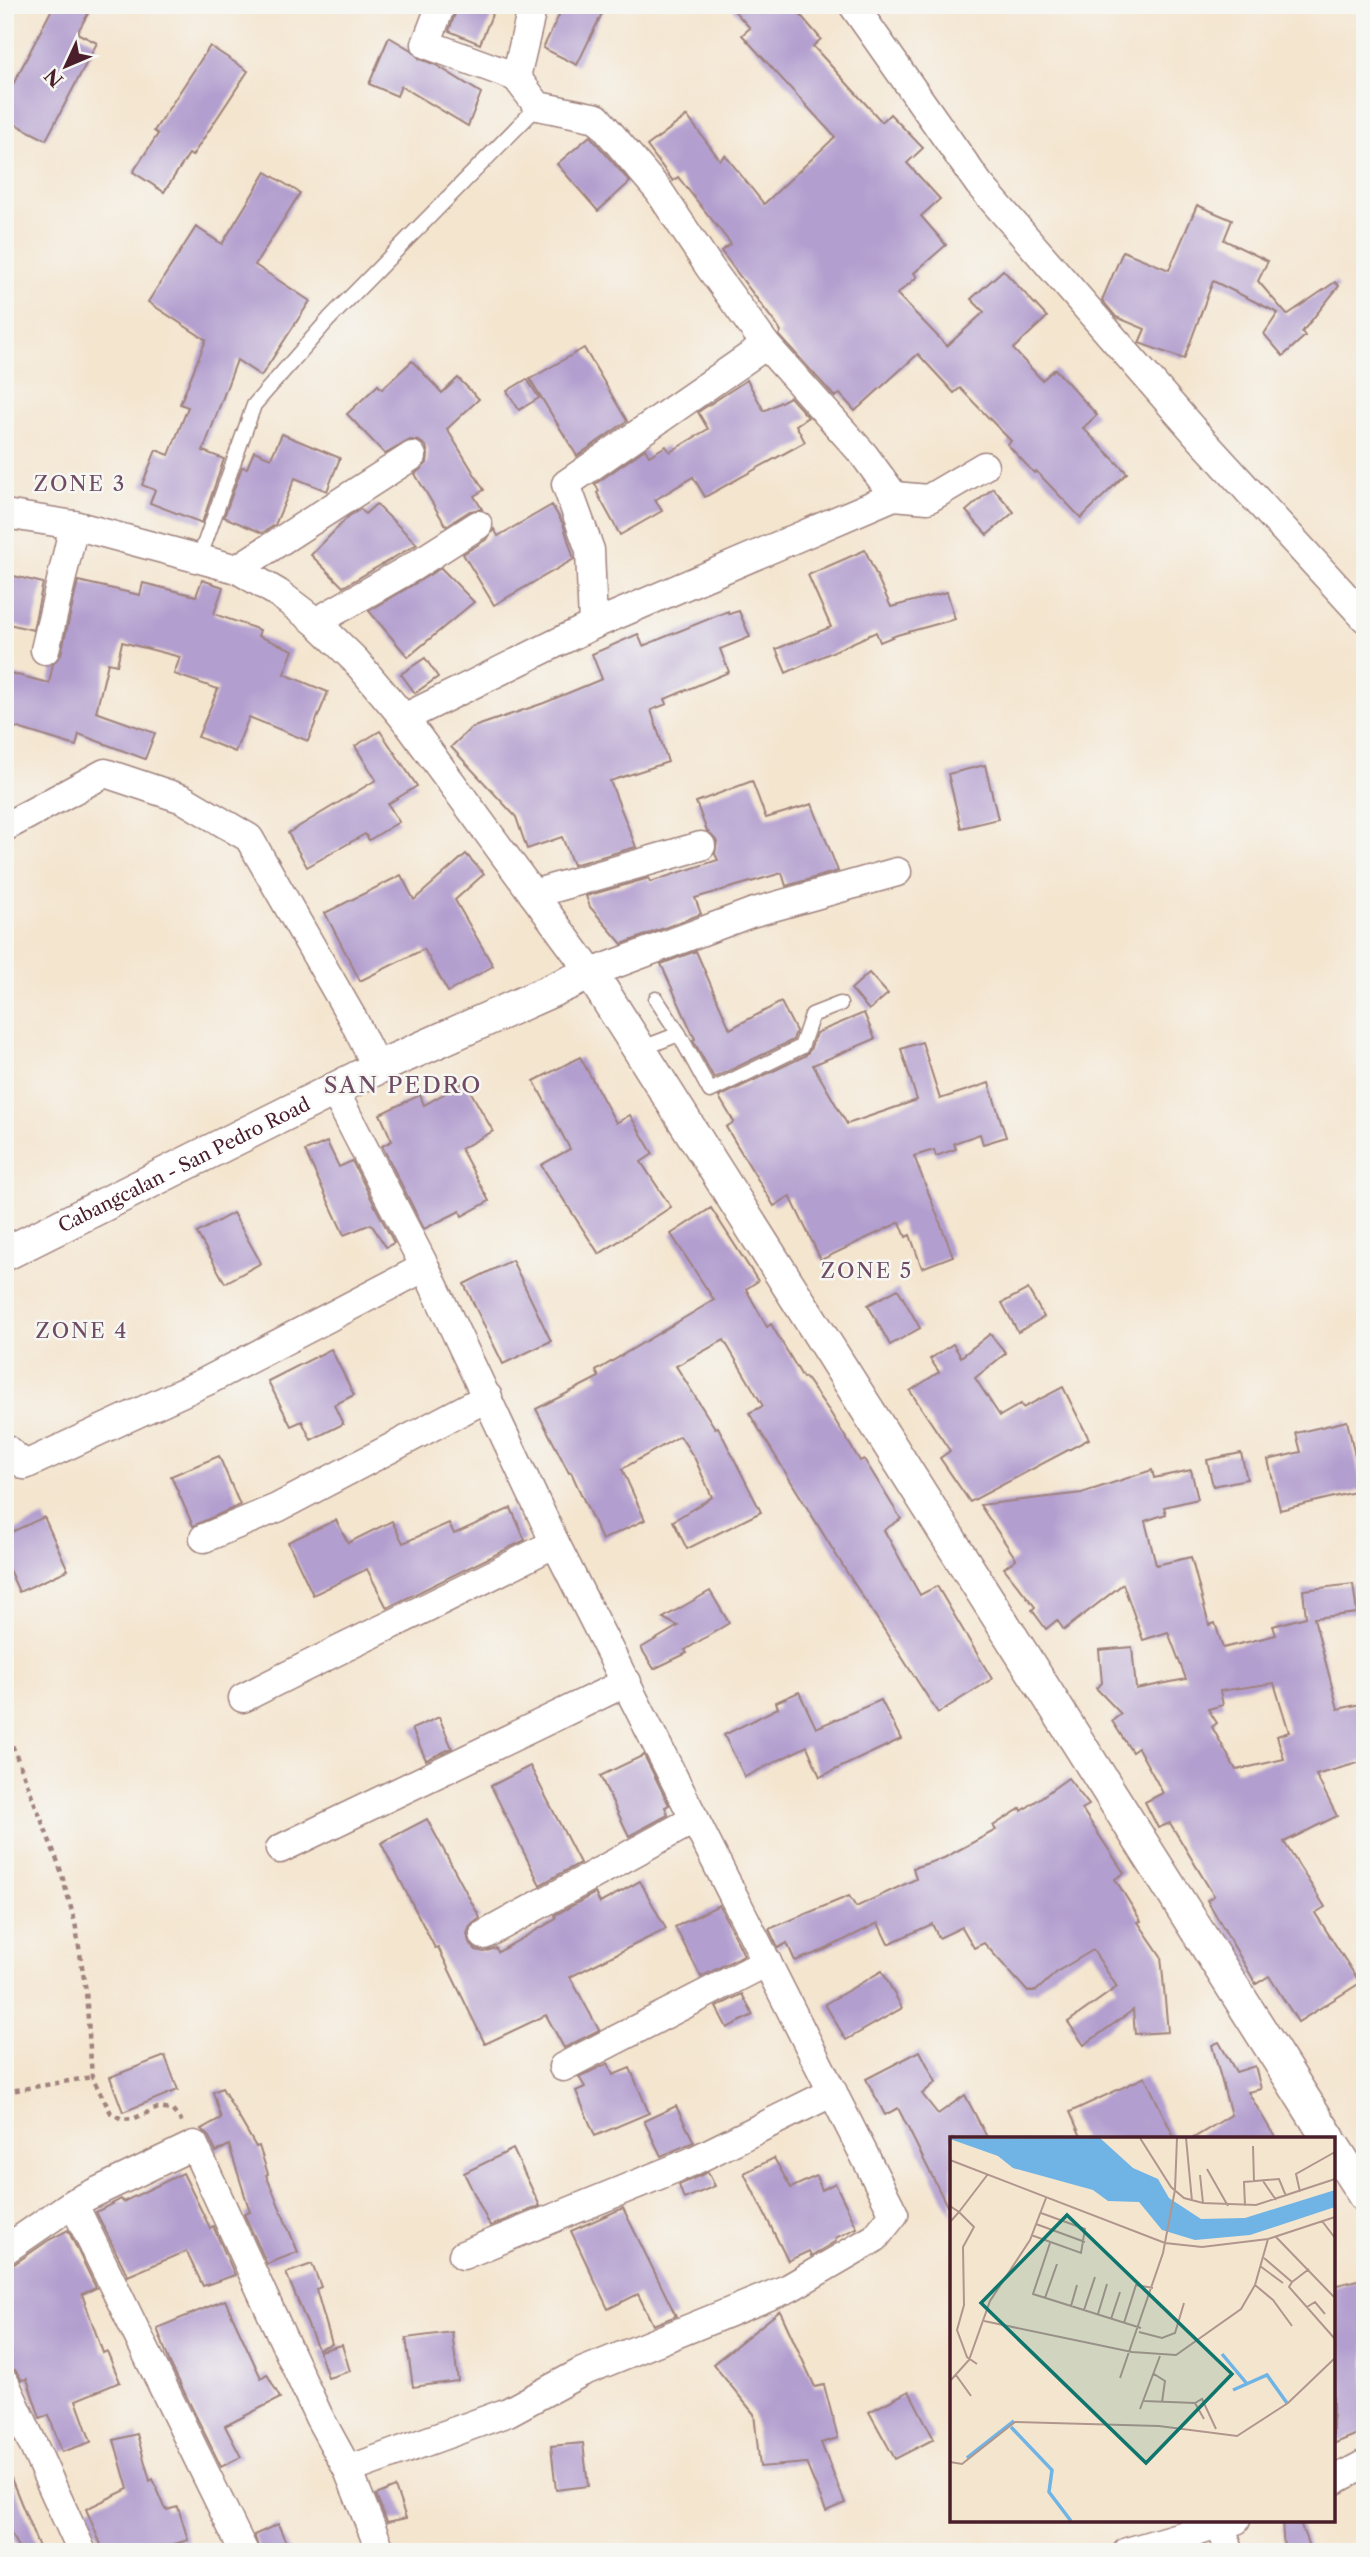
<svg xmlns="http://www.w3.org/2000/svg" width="1370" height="2557" viewBox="0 0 1370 2557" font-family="'Libre Caslon Text',serif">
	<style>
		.building { fill: #b39fcf; fill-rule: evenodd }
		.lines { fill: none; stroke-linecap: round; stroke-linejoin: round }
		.service-casing { stroke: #9f827d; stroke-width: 17 }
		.minor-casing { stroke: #9f827d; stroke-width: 31 }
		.tertiary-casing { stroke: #9f827d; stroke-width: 36 }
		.path { stroke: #9f827d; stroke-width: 4.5; stroke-dasharray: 5 5; stroke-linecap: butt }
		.service { stroke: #fff; stroke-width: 14 }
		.minor { stroke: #fff; stroke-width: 28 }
		.tertiary { stroke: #fff; stroke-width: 33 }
		.labels { text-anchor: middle; stroke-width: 5; stroke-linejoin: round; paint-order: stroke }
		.street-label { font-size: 19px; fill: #4a1f2b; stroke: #f6f6f2 }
		.neighbourhood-label { font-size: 21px; letter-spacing: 2px; fill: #6f4c64; stroke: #f6f6f2 }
		.quarter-label { font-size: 23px; letter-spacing: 2px; fill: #6f4c64; stroke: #f6f6f2 }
		.inset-river { fill: none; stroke: #70b4e5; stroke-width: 3.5 }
		.inset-road { fill: none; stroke: #b0968d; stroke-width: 2 }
		.view { fill: #0f766e; fill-opacity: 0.15; stroke: #0f766e; stroke-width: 3.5 }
		.inset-edge { fill: none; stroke: #4a1f2b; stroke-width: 3.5 }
	</style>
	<rect width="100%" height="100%" fill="#f6f6f2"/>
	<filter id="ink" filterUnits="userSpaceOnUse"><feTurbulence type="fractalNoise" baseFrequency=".0143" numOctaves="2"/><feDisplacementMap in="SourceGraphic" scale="14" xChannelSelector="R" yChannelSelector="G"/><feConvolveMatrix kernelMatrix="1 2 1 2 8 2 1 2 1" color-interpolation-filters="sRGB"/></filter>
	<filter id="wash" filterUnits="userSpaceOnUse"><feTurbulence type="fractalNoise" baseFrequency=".00686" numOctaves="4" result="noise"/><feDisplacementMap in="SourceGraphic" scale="28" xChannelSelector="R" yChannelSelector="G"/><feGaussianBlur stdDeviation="1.57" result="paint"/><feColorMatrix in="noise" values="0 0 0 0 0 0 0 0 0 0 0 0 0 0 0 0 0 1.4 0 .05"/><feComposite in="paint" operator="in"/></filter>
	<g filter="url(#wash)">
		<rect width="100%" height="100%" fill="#f4e5cf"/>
		<g id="blocks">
			<g class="building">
				<path d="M54,5H93L77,33L97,43L46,140L5,119V100Z"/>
				<path d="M458,5H496L480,44L449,31Z"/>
				<path d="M564,5H606L577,65L543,48Z"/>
				<path d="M729,5H792L821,39L813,46L882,122L890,114L923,148L907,163L940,199L921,216L946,245L914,273L917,277L897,294L947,346L984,312L971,299L1003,270L1047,317L1013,349L1042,380L1055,369L1097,415L1083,428L1127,473L1081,518L1036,471L1034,473L1007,444L1011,441L960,388L954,393L918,354L855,411L840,394L835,397L779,335L781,331L721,251L731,244L678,177L673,181L647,146L687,116L720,160L725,155L764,204L835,137L742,35L750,28Z"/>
				<path d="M389,37L411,50L420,59L436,65L481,93L468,126L401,86L397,96L369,84Z"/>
				<path d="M210,46L248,71L192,156L189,154L164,192L133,172L158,134L154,131Z"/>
				<path d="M590,136L630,182L598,211L557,164Z"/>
				<path d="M266,172L300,193L255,265L310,301L261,376L237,360L203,451L224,459L202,523L150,503L155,490L142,485L156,450L169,455L188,407L180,404L206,340L148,302L196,227L222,244Z"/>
				<path d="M1197,205L1232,220L1224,240L1268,261L1258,281L1287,315L1335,282L1339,286L1302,332L1305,336L1283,356L1264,334L1278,313L1213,281L1184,359L1139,343L1145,329L1116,317L1102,300L1123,251L1169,270Z"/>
				<path d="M584,348L627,421L577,456L530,379Z"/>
				<path d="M412,361L442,393L458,378L479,399L447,429L484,490L474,496L482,509L470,511L446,526L415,474L427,463L428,454L426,446L419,441L410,440L385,454L347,414L378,385L382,389Z"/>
				<path d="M527,379L539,398L519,410L507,391Z"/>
				<path d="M747,380L764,411L790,397L808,417L796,425L805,442L705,497L693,477L655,500L662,511L620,535L597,493L599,491L595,484L645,449L649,456L666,446L670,452L708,429L698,412Z"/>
				<path d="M282,434L340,458L327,491L295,478L275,525L262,533L224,517L242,467L247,468L254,451L271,458Z"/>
				<path d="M993,488L1014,512L987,535L966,511Z"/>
				<path d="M376,504L417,544L343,587L311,555L349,516L361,509L365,514Z"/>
				<path d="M552,505L563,524L574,559L494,605L463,554L487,539L494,529L498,536Z"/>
				<path d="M865,550L891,607L947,592L955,619L897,635L880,642L876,632L786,673L776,649L831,627L808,575Z"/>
				<path d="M441,568L474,602L408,657L369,611Z"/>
				<path d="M5,574L43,583L33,630L5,623Z"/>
				<path d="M202,580L223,587L214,614L260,630L258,636L293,650L284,674L328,692L308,741L249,717L235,752L198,737L218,689L174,674L180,657L122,642L117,665L108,663L96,712L155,733L145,759L79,734L76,746L5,724V672L49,683L53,664L61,654L78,581L140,595L143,583L196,596Z"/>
				<path d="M728,611L729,614L739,611L750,637L720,649L729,672L665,699L667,704L651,710L668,762L610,781L636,847L573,865L562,837L527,849L516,817L451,747L471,728L544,703L602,679L592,654L638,634L643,646Z"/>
				<path d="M425,658L438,677L415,693L401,674Z"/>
				<path d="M380,731L417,786L388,804L399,822L369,840L365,834L307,867L288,833L376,780L355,746Z"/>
				<path d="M985,765L998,819L961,828L948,774Z"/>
				<path d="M752,781L766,818L812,804L838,871L786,886L782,873L695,898L701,914L622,944L590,907L586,896L649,878L650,882L718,860L715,854L717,841L707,831L696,802Z"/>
				<path d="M466,854L484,874L455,900L493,966L448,992L424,949L360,981L325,913L401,875L414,900Z"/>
				<path d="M696,951L730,1029L781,1002L796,1031L793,1040L714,1078L693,1040L695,1039L661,964Z"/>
				<path d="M869,973L888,994L869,1010L851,989Z"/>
				<path d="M864,1013L875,1039L813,1065L847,1124L917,1100L901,1049L922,1042L940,1099L989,1083L1006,1137L983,1144L980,1134L954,1143L956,1149L936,1156L934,1150L914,1156L953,1256L922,1268L910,1235L906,1237L900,1222L821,1260L790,1196L774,1206L726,1127L734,1122L719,1097L805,1056L810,1050L816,1033Z"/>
				<path d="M580,1057L616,1123L630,1115L653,1154L641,1162L671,1207L599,1254L541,1165L570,1149L534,1081Z"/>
				<path d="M465,1082L493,1131L461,1149L489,1201L462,1216L460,1211L424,1229L382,1146L392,1141L380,1114L420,1095L424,1105Z"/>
				<path d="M327,1142L339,1167L352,1161L394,1243L386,1247L371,1224L344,1235L305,1151Z"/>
				<path d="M711,1208L758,1281L746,1289L767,1327L771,1324L803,1378L805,1377L830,1412L860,1461L864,1459L901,1519L884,1530L920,1595L937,1586L992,1679L938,1713L846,1571L749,1413L763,1406L724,1340L676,1366L715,1428L718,1427L761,1512L687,1549L673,1521L712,1497L695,1459L680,1436L622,1469L645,1520L602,1540L571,1472L569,1473L536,1409L599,1377L596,1371L714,1300L671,1234Z"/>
				<path d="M233,1213L261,1263L225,1283L197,1233Z"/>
				<path d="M512,1260L551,1341L503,1364L464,1284Z"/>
				<path d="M898,1289L920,1328L890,1345L868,1305Z"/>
				<path d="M1028,1289L1044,1317L1018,1332L1002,1303Z"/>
				<path d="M990,1334L1006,1353L975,1378L1000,1416L1021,1404L1023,1408L1063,1387L1089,1439L970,1502L940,1458L950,1451L910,1391L939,1372L930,1359L953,1344L961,1357Z"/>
				<path d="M331,1349L354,1395L334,1405L343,1424L311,1440L302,1421L291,1426L268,1381Z"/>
				<path d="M1347,1421L1363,1490L1280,1510L1268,1460L1301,1452L1296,1433Z"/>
				<path d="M1241,1453L1247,1479L1213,1486L1207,1460Z"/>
				<path d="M219,1456L240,1505L193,1526L171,1476Z"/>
				<path d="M1152,1470L1154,1478L1191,1470L1198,1499L1164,1507L1166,1514L1145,1521L1156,1565L1191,1557L1209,1625L1215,1623L1223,1648L1276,1635L1273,1626L1306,1617L1303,1590L1353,1584L1357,1613L1314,1618L1338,1709L1365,1703V1761L1316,1775L1337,1816L1284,1842L1325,1907L1315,1913L1360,1983L1298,2022L1269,1976L1256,1984L1207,1900L1214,1896L1170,1823L1158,1828L1145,1802L1163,1793L1138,1748L1132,1752L1112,1721L1121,1714L1096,1688L1102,1683L1099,1650L1132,1647L1136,1689L1186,1679L1168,1632L1143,1640L1123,1584L1064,1630L1057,1620L1046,1629L1032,1610L1035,1607L1004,1568L1016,1559L980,1505L1082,1493ZM1274,1683L1289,1732L1277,1736L1284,1759L1236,1770L1212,1727L1217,1723L1208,1709L1223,1705L1220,1691Z"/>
				<path d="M511,1508L525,1540L387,1608L367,1569L313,1595L288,1542L336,1520L348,1543L392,1521L403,1543L449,1523L454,1534Z"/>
				<path d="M44,1517L68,1570L19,1592L5,1561V1535Z"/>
				<path d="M710,1591L729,1623L685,1650L687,1653L654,1669L641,1648L678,1626L663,1618Z"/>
				<path d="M799,1692L816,1728L881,1700L901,1739L820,1777L807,1746L745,1777L724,1735L778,1708L776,1702Z"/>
				<path d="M439,1717L452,1748L426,1760L412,1729Z"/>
				<path d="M644,1755L669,1805L665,1807L668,1815L629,1836L600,1776Z"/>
				<path d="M530,1766L580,1863L540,1885L491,1786Z"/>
				<path d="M1068,1778L1089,1805L1082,1809L1124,1873L1115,1879L1141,1921L1138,1922L1161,1956L1168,2032L1135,2034L1133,2010L1084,2045L1068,2022L1117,1987L1093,1950L1058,1971L1036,1991H1027L984,1943L974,1948L962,1927L939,1938L932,1924L888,1944L878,1923L824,1950L795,1961L787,1943L778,1948L769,1929L849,1896L856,1907L916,1879L913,1868L944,1858L996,1830L993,1826L1021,1808L1022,1811Z"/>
				<path d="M427,1819L480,1918L470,1926L467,1934L469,1942L476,1950L484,1952L496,1948L498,1952L556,1919L555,1915L595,1893L600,1903L640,1881L666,1929L570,1977L599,2030L564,2048L546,2015L485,2044L438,1947L435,1948L381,1843Z"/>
				<path d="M719,1905L744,1955L701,1977L675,1927Z"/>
				<path d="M882,1971L902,2008L846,2040L825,2004Z"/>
				<path d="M742,1994L753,2015L727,2028L716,2007Z"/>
				<path d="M1219,2042L1236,2072L1255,2066L1261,2089L1248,2092L1276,2139H1192L1231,2115L1212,2045Z"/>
				<path d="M920,2051L936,2082L922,2094L938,2114L965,2095L988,2139H952V2216L898,2108L885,2115L866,2079Z"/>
				<path d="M165,2056L178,2090L123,2112L110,2077Z"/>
				<path d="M608,2063L613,2075L630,2068L649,2113L595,2136L576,2091L585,2087L579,2077Z"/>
				<path d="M1145,2077L1175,2139H1082L1070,2112Z"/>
				<path d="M222,2088L256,2147L259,2146L268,2174L266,2175L298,2252L267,2264L244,2214L250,2212L229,2145L216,2152L209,2137L201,2129L221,2118L213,2092Z"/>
				<path d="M676,2106L694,2142L661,2156L644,2121Z"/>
				<path d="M513,2149L540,2206L490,2226L464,2173Z"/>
				<path d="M774,2158L791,2188L816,2176L822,2190L835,2183L857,2228L835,2238L836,2241L811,2256L809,2251L788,2261L744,2173Z"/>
				<path d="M708,2172L715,2186L684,2199L679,2185Z"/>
				<path d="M183,2173L210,2228L213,2226L235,2275L203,2286L186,2251L128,2276L96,2212L121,2199L123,2202Z"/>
				<path d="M623,2208L676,2316L653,2325L638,2294L608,2309L571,2231Z"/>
				<path d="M68,2230L96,2288L82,2294L103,2353L107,2351L120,2382L76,2400L91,2442L62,2452L49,2415L40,2418L27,2379L22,2380L15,2370L5,2367V2266L14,2264L49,2240Z"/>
				<path d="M312,2264L321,2287L316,2289L332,2344L318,2349L286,2273Z"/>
				<path d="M1365,2278V2431L1333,2444V2286Z"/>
				<path d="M225,2300L261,2378L267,2374L280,2398L225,2426L241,2457L221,2467L170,2363L157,2328Z"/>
				<path d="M780,2311L815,2387L824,2385L838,2438L821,2443L845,2503L826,2511L806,2463L760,2467L754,2414L713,2364Z"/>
				<path d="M452,2332L458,2381L413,2387L406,2338Z"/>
				<path d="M342,2345L350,2371L328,2378L319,2351Z"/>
				<path d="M909,2391L934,2439L895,2459L869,2412Z"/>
				<path d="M137,2434L150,2481L153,2479L166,2510L178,2507L188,2540L147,2552H104L86,2509L128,2489L114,2440Z"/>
				<path d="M583,2443L588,2486L556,2490L551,2446Z"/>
				<path d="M6,2466L41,2552H20L5,2521Z"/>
				<path d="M395,2487L406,2518L387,2522L376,2495Z"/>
				<path d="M1282,2520H1299L1311,2552H1284Z"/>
				<path d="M278,2524L290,2552H260L254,2535Z"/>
			</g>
		</g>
	</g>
	<g filter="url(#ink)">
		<use href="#blocks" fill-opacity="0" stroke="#9f827d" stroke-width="2"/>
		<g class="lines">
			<g class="service-casing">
				<g id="service">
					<path d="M199,559L254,405L329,319L538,106"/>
					<path d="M656,999L679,1034L710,1091L801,1047L812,1015L840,1004"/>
					<path d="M640,1049L679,1034"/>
				</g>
			</g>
			<g class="minor-casing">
				<g id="minor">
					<path d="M441,5L426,44L516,77"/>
					<path d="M533,5L516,77L538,106L597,118L659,191L710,268L766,345L864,455L894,496"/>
					<path d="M853,5L979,184L1201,439L1365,618"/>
					<path d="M5,514L74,525L237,569L278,593L316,622L355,660L404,718L591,973L751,913L897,872"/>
					<path d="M237,569L412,456"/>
					<path d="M316,622L414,566L478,525"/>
					<path d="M593,625L590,550L566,484L766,345"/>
					<path d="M45,650L74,525"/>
					<path d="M404,718L593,625L894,496L928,499L984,466"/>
					<path d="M5,827L105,773L183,799L249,838L354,1021L377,1068"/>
					<path d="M533,894L701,846"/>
					<path d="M334,1090L425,1267L555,1543L894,2214L875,2238L789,2288L582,2372L508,2412L348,2470"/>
					<path d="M5,1448L25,1465L207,1381L425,1267"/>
					<path d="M204,1538L277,1508L488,1397"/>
					<path d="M243,1698C346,1645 452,1597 555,1543"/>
					<path d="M280,1849L627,1682"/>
					<path d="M484,1935L695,1819"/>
					<path d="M563,2067L767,1962"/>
					<path d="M73,2203L244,2552"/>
					<path d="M5,2250L73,2203L194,2145L319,2417L348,2470L381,2552"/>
					<path d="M463,2255L691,2162L833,2092"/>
					<path d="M5,2383L82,2552"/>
					<path d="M1333,2481L1365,2464"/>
					<path d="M1220,2525L1230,2552"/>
					<path d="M1127,2552L1236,2520"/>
				</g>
			</g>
			<g class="tertiary-casing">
				<g id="tertiary">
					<path id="s1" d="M5,1254L377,1068L591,973L1329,2139"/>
					<path d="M1333,2146L1365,2196"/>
				</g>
			</g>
			<g class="path">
				<path d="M5,1727L59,1865L75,1922L86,1991L92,2077L111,2113L122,2119L135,2118L158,2108L172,2110L182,2122"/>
				<path d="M5,2092L92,2077"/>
			</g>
			<use href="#service" class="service"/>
			<use href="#minor" class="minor"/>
			<use href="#tertiary" class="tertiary"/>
		</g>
	</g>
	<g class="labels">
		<g class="street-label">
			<text dy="7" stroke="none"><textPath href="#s1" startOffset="200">Cabangcalan - San Pedro Road</textPath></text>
		</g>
		<g class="neighbourhood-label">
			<text x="80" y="491">ZONE 3</text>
			<text x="867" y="1278">ZONE 5</text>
			<text x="82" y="1338">ZONE 4</text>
		</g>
		<g class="quarter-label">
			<text x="403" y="1093">SAN PEDRO</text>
		</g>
	</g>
	<g transform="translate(950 2137)">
		<rect width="385" height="385" fill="#f4e5cf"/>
		<path d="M150,1L183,31L208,42L219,61L251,82L295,81L385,53V70L300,98L245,103L212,93L189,65L158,64L143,53L63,31L48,19L0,2Z" fill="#70b4e5"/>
		<path class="inset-river" d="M272,217L298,248M283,253L317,238L337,266M61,290L102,333L99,355L121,384M17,321L64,284"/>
		<path class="inset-road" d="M190,1L221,50L234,61L253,66L306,68L385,42M236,1L242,64M303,9L304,44M0,23L215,106L252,110L318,102L385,80M257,32L278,69M250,38L253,66M313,44L326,63M350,55L346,37L385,15M0,69L9,75L38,37M295,69L294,45L329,42L336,59M372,84L385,101M0,85L9,75L24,90L13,110L14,168L7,193L17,220L27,227M86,87L135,105M81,98L131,116L135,92L91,76M326,100L384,160M100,106L83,157L191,191M314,121L342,145L339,150L385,202M310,129L333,146M342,145L359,132M305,148L323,163L342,189M95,161L107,127M121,169L127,148M357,170L365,165L375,177M134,173L145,140M148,177L157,147M161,182L170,155M34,184L182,215L226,218L291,172L305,148L318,102M174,186L186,148L203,151M189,195L212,201L225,196L234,166M204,237L215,244L212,265M6,238L21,259M170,241L213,116L225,53L227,1M0,244L19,223L40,164L80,103L96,61M194,264L245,266L254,282M245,266L252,262L266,292M190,272L210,219M0,325L12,327L65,285L209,289L287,299L338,266L385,221"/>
		<path class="view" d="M117,78L282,237L196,326L31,166Z"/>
		<rect width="385" height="385" class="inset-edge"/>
	</g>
	<rect width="1370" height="2557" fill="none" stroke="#f6f6f2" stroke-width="28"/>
	<g transform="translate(66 66) rotate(226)" stroke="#f6f6f2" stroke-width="5" paint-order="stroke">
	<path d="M0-5L12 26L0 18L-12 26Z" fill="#4a1f2b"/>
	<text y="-10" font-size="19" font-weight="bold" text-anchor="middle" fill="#4a1f2b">N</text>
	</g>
</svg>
